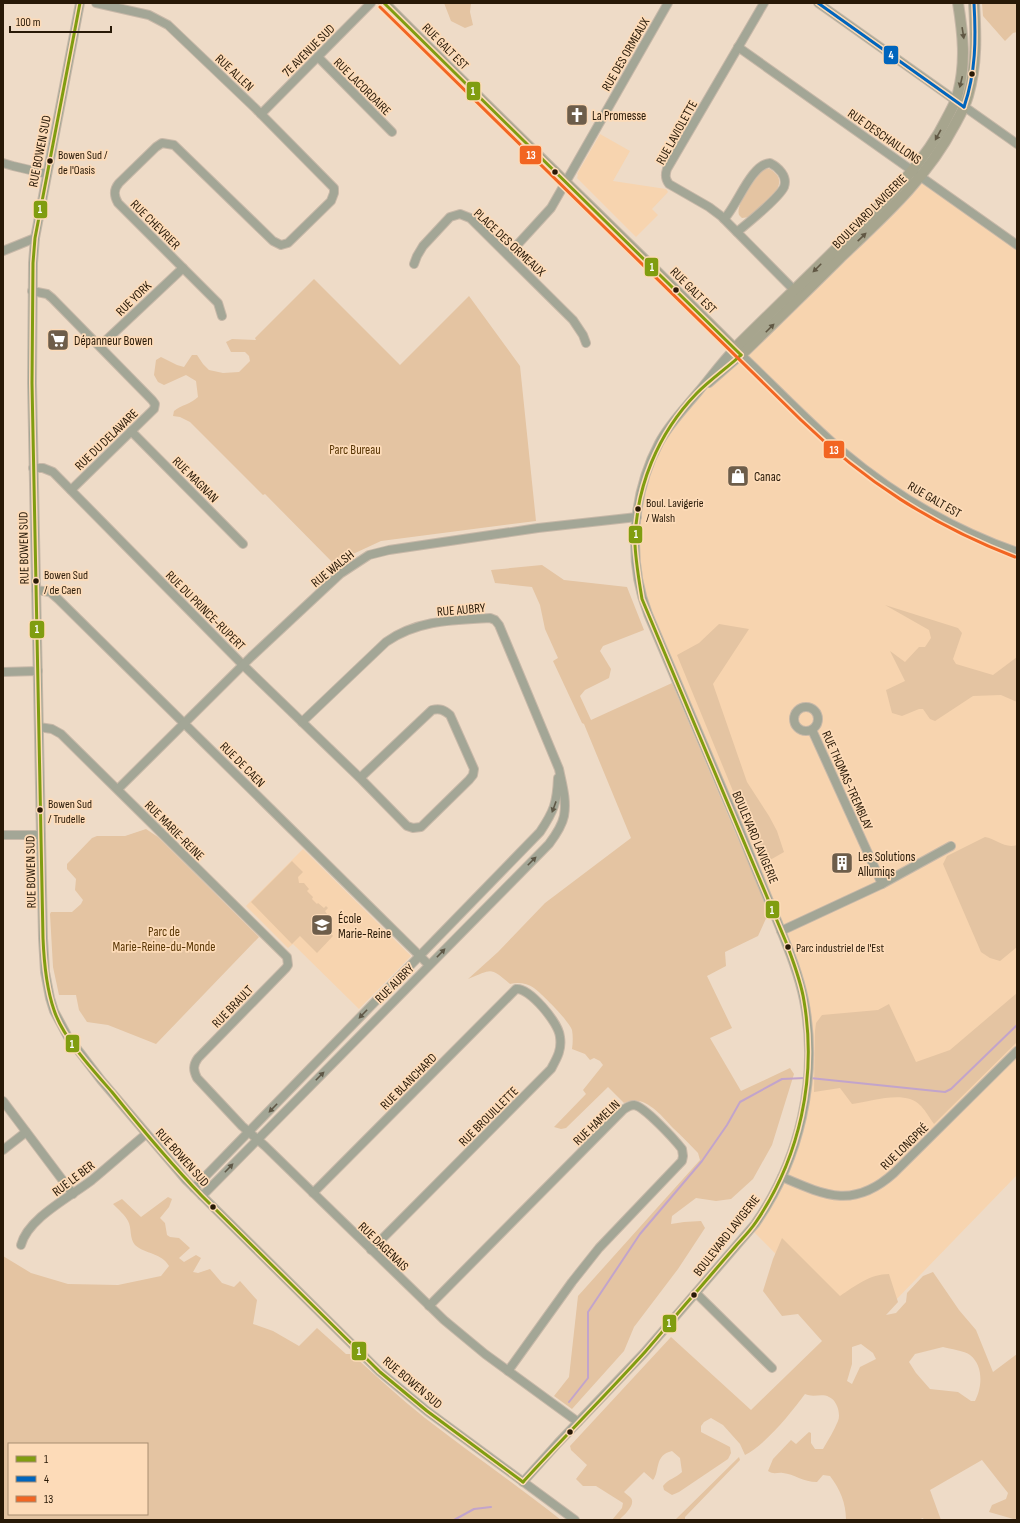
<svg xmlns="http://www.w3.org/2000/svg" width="1020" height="1523" viewBox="0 0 1020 1523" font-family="'Sofia Sans Condensed',sans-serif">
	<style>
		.built { fill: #f7d4af }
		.green { fill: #e4c4a2; fill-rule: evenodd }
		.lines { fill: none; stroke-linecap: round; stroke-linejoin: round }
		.stream { stroke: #c2a4cb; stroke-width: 2 }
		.minor-casing { stroke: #c7b8a8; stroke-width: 10 }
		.major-casing { stroke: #c7b8a8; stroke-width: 12 }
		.minor { stroke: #a3a696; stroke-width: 8 }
		.major { stroke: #a7a58e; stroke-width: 10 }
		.bus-1-casing { stroke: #fddbb8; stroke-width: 6 }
		.bus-2-casing { stroke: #fddbb8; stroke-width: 6 }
		.bus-3-casing { stroke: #fddbb8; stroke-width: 6 }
		.bus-1 { stroke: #809d10; stroke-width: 3 }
		.bus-2 { stroke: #0065bd; stroke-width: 3 }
		.bus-3 { stroke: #f26522; stroke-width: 3 }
		.oneway { fill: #615844 }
		.oneway2 { fill: #5f5847 }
		.bus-dot { fill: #281907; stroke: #fddbb8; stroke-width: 1.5 }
		.labels { text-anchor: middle; stroke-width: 3.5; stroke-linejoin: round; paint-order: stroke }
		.bus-label { font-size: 12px; fill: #281907; stroke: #fddbb8; text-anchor: start }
		.street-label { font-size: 13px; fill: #281907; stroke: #fddbb8 }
		.poi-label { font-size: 13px; fill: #281907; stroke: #fddbb8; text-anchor: start }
		.park-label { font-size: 13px; fill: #593604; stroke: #fddbb8 }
		.line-badge { stroke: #fddbb8; stroke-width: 1.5 }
		.badge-label { font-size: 11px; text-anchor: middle; font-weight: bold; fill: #fff }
	</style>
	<rect width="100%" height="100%" fill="#eedbc7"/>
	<g class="built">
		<path d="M600,134L630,151L613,181L666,189L668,192L652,209L658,215L636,237L577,178L578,175L577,174Z"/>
		<path d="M916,175L1017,246V1175L859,1338L751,1229L792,1150L809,1063L798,977L642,599L637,517L659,444L726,363Z"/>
		<path d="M303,849L411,956L359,1009L293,944L288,948L246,906Z"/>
	</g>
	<g class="green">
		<path d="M444,3H471L470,12L473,25L465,28L451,21Z"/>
		<path d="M982,3H1017V32L1013,33L1005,41L983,16Z"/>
		<path d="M765,168C770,168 773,171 776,174C789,188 759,208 750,217L742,218L739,215C735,204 757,175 765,168Z"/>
		<path d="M314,279L400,365L469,296L520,366L536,521L381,541L353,554L337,567L265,494L263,495L190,422L180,417L173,416L174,411C181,405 191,404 198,397L196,381L186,375L164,385L158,382L154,375L156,360L161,357L177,365L184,367L192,355H197L203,364L209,370L223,373L239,372L250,361L249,356L245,352H231L226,342L232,339L256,340L255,338Z"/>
		<path d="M542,565L564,580L627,587L644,630L603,646L600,651L611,669L609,678L585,690L580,696L591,720L672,683L769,912L758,936L725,952L726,966L707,976L732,1028L710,1038L741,1091L790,1068L794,1074L772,1145L753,1179L731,1199L716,1201L696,1198L672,1216L671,1224L684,1222L701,1221L705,1228L678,1269L634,1327L624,1351L572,1409L554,1396L569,1377L578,1296L700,1160L698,1153C690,1145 682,1136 673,1128C661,1115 644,1093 624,1103L608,1087L566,1128L561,1129L554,1127L586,1094L583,1090L603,1065L600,1061L594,1058L590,1060L585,1054L572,1049C573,1042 573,1036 572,1030C569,1021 542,994 534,988C527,983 518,982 510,984C490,967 493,969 468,979L498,952L545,903L631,838L584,724L582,723L553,661L558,658L545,629L540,605L532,587L495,583L491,570Z"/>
		<path d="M885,605L958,628L962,633L953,659L956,664L993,675L1017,657V702L1001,695L973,696L935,721L930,719L923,709H919L902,716L892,713L886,690L905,681L890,651L905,662L919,647H925L931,638L929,630Z"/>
		<path d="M719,624L749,629L713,684L747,782L769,816L777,831L784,852L763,864L677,655L699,643Z"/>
		<path d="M146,829L158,837L259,937L156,1044L108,1025L87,1022L79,1010L76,995H59L53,967L50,914L51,912H72L81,904L83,900L75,890L76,879L67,869V864L92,838L97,836H125Z"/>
		<path d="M985,837C996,839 1005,849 1017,845V947L1000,961L990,958L981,952L943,864L947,856Z"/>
		<path d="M292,861L303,872L298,877L299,883H304L309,889L307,891L313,897L312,899L317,904L318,903L324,908L326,906L328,908L325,911L327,914L314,927L324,936L329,931L333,936L317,953L300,936L292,944L251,902Z"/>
		<path d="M1017,993V1042L934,1124C930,1119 926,1111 921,1106C905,1089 872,1102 852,1104L840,1088L814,1092L815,1031L816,1023L822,1015L878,1010L889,1004L916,1062L950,1050Z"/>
		<path d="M168,1197L172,1199L169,1207L160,1218L165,1223L167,1235L170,1237L179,1238L190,1248L179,1258L184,1262L196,1255L201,1258L193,1272L198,1273L210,1269L222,1283L234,1287L240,1281L257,1300L253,1324L273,1331L299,1346L317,1328L346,1354H352C376,1376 400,1398 425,1418C470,1453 517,1485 561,1520H3V1256L31,1273L68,1284L118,1285L161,1276L169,1266C162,1253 145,1254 135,1245C129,1238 132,1228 128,1221C125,1215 118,1209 113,1204L122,1199L141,1217ZM9,1444H147V1514H9Z"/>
		<path d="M782,1238L840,1296C855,1286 870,1274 889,1274L898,1302L886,1315L896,1313L906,1302L907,1293L923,1276L933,1272L959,1310L976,1330L993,1372L1017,1354V1520L989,1512L992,1505L1006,1499L1008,1493L982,1460L930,1490L941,1520H924L923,1518L918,1520H846C846,1503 840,1489 830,1476L823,1475L817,1482C803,1482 794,1474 783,1473C777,1472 774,1475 768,1471L773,1459L791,1440L796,1444L809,1432L811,1433V1443L815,1449H823C828,1440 834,1431 838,1421C841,1414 837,1400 829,1397C822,1393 813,1398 805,1394C791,1413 765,1445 745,1455L740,1444L723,1425L711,1418L704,1422L701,1426V1432L730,1447L731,1453L728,1459L679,1492L672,1495L664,1490L663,1486C668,1479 676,1478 682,1472L680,1458L672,1451C654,1455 660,1472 653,1480L644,1472L624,1492C626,1494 629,1496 631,1498C636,1505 624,1515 619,1520H612L622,1508L623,1503L596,1486H583L576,1479L587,1465L571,1450L570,1446L671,1337L751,1410L822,1341L798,1314L782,1316L763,1291L773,1259ZM861,1344L873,1353L876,1359L860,1367L852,1384L847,1381L852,1364V1347ZM943,1347C950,1349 965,1351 970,1355C984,1366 982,1388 975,1401H971L958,1392L930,1389L916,1373L909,1362L915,1354Z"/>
		<path d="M739,1457L740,1460L685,1517V1520H675Z"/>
	</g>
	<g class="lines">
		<g class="stream">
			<path d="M810,1078L945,1092L951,1089L1017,1025"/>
			<path d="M569,1402L588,1378V1312L640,1234L702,1161L727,1125L740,1102L782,1079L805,1078"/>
			<path d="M454,1520L474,1509L491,1507"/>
		</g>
		<g class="minor-casing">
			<g id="minor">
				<path d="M80,3L35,238L33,263L32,383L43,938L45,972L50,998L54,1011L68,1037L101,1080L186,1180L380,1372L427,1411L575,1520"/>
				<path d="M96,3L149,15L168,25L255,108L334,188V193L331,201L288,243L281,245L273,241L174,145L162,143L156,147L119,183C113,190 114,196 118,203L218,303L222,316"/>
				<path d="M764,3L667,169C665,175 665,179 669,184L709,207L721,216L798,294"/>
				<path d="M818,3L1017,144"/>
				<path d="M738,47L1017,245"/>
				<path d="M318,57L392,132"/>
				<path d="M261,114L371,3"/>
				<path d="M3,163L13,166L47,174"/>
				<path d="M724,219C737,206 751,164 770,163C778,167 788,176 784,187C779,198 748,223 737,232"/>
				<path d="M3,251L35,238"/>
				<path d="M508,255L551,208L668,3"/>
				<path d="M414,264L417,256L423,246L450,217L460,214L470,218L573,320L583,335L586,343"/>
				<path d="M32,291L47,294L52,298L152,400L155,404L154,409L71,490"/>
				<path d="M100,346L183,268"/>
				<path d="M709,383L741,355C775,387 807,421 842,451C893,494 954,530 1017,552"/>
				<path d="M131,431L243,544"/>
				<path d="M33,468H43L53,472L243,665L360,778L407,826L413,828L421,827L469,780L473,775L474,769L450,715C444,710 440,708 432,710L360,778"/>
				<path d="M36,590L50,592L58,599L429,965"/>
				<path d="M3,672L38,671"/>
				<circle cx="806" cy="719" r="12"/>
				<path d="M39,727L52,729L61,734L287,957L288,965L286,968L198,1058C193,1065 193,1070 197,1078L242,1126L265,1146L444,1320L485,1354L578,1422"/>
				<path d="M812,730L882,884"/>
				<path d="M118,789L251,657L340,574L369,555L389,550L538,528L637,517"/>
				<path d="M3,835H41"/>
				<path d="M781,931L882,884L951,846"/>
				<path d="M3,1101L73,1194"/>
				<path d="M3,1150L26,1132"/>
				<path d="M782,1177C826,1196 854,1209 894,1173L1017,1051"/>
				<path d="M194,1188L540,832C554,811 557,803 558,778"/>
				<path d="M313,1193L516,989C529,987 559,1023 560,1037C562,1050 557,1058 551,1069L371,1250"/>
				<path d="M202,1196L549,844C555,836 562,826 564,816C567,800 562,784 559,769L499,625L495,620L490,618C453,620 417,620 386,642L302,722"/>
				<path d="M21,1245C28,1218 70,1197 92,1180C110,1165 128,1149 146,1134"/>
				<path d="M696,1293L772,1368"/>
				<path d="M429,1306L623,1110C626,1108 629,1105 634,1105C644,1106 675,1140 682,1149L683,1156L682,1161L599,1248L572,1282L508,1371"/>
				<path d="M523,1482L558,1443L644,1353L755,1224C800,1160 819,1077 804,1000C798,970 785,941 774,913C762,885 751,857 739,828C709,757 678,686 648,614C627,560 632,494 659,443C669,424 684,409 698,392C710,378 721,362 735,348"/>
			</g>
		</g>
		<g class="major-casing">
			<g id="major">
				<path d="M384,3C502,122 623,237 741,355C775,322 808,290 841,257C883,217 927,178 954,126C959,117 965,107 968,96C977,65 976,35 974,3"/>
				<path d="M735,348C772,311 810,275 847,238C884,202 924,165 947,118C951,110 956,102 958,93C966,62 963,34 958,3"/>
			</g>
		</g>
		<use href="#minor" class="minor"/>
		<use href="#major" class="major"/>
		<g class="bus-1-casing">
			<g id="bus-1">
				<path d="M80,3L35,238L33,263L32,383L43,938C44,963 46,987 54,1010C63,1038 93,1070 112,1092C141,1128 170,1163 202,1196L380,1372L427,1411L523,1482"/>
				<path d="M384,3L741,355"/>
				<path d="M523,1482C563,1438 605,1396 645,1352C660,1335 675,1316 691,1298C706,1281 720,1264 735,1247C742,1239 750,1231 756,1222C800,1157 817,1078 804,1001C801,981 793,961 786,942L642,599C639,581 636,563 635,545C635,488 658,433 697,393C711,379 727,368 741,355"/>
			</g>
		</g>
		<g class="bus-2-casing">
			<g id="bus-2">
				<path d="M818,3L964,107"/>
				<path d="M964,107C976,72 976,39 974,3"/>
			</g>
		</g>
		<g class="bus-3-casing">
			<path id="bus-3" d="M380,7L801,420C864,481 932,525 1015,557"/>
		</g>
		<use href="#bus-1" class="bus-1"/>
		<use href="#bus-2" class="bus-2"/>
		<use href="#bus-3" class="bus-3"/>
	</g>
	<defs><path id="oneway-solid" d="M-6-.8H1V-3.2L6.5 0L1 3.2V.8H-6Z"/></defs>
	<g class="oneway">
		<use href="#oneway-solid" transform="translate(963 33) rotate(81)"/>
		<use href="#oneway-solid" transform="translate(961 82) rotate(103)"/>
		<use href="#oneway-solid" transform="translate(938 135) rotate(119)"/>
		<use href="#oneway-solid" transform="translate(862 237) rotate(-44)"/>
		<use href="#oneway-solid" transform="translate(817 268) rotate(135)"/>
		<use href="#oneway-solid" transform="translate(770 328) rotate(-45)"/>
	</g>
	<g class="oneway2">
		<use href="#oneway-solid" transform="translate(554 807) rotate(110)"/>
		<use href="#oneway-solid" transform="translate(532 861) rotate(-45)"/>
		<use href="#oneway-solid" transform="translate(441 953) rotate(-46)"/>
		<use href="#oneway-solid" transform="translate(363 1014) rotate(134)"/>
		<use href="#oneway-solid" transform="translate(320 1076) rotate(-45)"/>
		<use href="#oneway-solid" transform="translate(273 1108) rotate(134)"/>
		<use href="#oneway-solid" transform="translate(229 1168) rotate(-46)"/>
	</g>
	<defs>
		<g id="church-square" transform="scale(1.15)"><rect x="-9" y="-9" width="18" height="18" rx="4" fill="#6d5d4a" stroke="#fddbb8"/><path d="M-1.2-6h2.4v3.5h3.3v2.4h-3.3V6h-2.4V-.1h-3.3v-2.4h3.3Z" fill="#fff"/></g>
		<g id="supermarket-square" transform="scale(1.15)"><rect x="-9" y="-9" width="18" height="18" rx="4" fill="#6d5d4a" stroke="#fddbb8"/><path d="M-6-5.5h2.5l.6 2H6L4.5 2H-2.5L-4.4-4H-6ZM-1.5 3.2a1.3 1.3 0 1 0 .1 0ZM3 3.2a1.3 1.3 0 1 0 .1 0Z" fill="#fff"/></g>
		<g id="shop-square" transform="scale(1.15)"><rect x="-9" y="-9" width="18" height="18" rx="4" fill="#6d5d4a" stroke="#fddbb8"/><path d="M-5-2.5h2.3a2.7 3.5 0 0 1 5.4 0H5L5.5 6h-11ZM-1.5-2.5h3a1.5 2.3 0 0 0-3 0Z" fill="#fff"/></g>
		<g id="building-square" transform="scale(1.15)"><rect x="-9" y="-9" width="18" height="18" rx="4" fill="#6d5d4a" stroke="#fddbb8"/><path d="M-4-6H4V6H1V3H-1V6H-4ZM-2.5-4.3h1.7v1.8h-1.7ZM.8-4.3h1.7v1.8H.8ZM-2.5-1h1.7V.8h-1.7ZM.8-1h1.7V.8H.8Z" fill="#fff"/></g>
		<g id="school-square" transform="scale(1.15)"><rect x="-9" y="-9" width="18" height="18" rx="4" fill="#6d5d4a" stroke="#fddbb8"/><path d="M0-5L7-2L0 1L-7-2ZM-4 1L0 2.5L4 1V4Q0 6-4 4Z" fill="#fff"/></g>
	</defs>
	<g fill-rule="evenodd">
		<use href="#church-square" x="577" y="115"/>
		<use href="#supermarket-square" x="58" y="340"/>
		<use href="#shop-square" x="738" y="476"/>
		<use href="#building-square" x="842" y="863"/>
		<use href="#school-square" x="322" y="925"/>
	</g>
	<g class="bus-dot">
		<circle cx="972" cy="74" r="3.5"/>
		<circle cx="50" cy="161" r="3.5"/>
		<circle cx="555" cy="172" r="3.5"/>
		<circle cx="676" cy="290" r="3.5"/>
		<circle cx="638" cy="509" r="3.5"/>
		<circle cx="36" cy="581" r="3.5"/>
		<circle cx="40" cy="810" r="3.5"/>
		<circle cx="788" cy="947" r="3.5"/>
		<circle cx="213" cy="1207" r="3.5"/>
		<circle cx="694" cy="1295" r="3.5"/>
		<circle cx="570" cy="1432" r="3.5"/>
	</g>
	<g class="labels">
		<g class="bus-label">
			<text x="58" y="159">Bowen Sud /<tspan x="58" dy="15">de l'Oasis</tspan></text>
			<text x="646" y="507">Boul. Lavigerie<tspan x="646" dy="15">/ Walsh</tspan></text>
			<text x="44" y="579">Bowen Sud<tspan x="44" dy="15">/ de Caen</tspan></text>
			<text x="48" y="808">Bowen Sud<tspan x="48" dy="15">/ Trudelle</tspan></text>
			<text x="796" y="952">Parc industriel de l'Est</text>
		</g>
		<g class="street-label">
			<text transform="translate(446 46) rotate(45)" y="5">RUE GALT EST</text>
			<text transform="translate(308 50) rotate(-45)" y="5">7E AVENUE SUD</text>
			<text transform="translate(625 54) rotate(-60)" y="5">RUE DES ORMEAUX</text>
			<text transform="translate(235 72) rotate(43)" y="5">RUE ALLEN</text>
			<text transform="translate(363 86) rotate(45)" y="5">RUE LACORDAIRE</text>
			<text transform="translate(676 132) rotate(-61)" y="5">RUE LAVIOLETTE</text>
			<text transform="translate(885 136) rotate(35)" y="5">RUE DESCHAILLONS</text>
			<text transform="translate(39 151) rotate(-79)" y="5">RUE BOWEN SUD</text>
			<text transform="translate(869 211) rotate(-45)" y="5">BOULEVARD LAVIGERIE</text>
			<text transform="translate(156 224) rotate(45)" y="5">RUE CHEVRIER</text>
			<text transform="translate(510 242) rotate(43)" y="5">PLACE DES ORMEAUX</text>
			<text transform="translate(694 290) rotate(45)" y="5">RUE GALT EST</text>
			<text transform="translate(133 298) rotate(-44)" y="5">RUE YORK</text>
			<text transform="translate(106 439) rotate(-44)" y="5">RUE DU DELAWARE</text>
			<text transform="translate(196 479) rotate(45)" y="5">RUE MAGNAN</text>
			<text transform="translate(935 499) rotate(30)" y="5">RUE GALT EST</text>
			<text transform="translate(23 548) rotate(-91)" y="5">RUE BOWEN SUD</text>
			<text transform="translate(332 568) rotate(-39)" y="5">RUE WALSH</text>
			<text transform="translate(461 609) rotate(-5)" y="5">RUE AUBRY</text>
			<text transform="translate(206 610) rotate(45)" y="5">RUE DU PRINCE-RUPERT</text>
			<text transform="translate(243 764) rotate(45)" y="5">RUE DE CAEN</text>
			<text transform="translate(848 780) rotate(66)" y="5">RUE THOMAS-TREMBLAY</text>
			<text transform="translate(175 830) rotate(45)" y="5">RUE MARIE-REINE</text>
			<text transform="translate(756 837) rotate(67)" y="5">BOULEVARD LAVIGERIE</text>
			<text transform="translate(30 872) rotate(-91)" y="5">RUE BOWEN SUD</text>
			<text transform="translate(394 983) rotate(-45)" y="5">RUE AUBRY</text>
			<text transform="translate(232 1006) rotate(-46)" y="5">RUE BRAULT</text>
			<text transform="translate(408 1081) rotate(-45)" y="5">RUE BLANCHARD</text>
			<text transform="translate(488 1116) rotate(-45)" y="5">RUE BROUILLETTE</text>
			<text transform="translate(596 1122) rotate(-44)" y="5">RUE HAMELIN</text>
			<text transform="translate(904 1146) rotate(-44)" y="5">RUE LONGPRÉ</text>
			<text transform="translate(183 1157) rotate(48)" y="5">RUE BOWEN SUD</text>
			<text transform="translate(73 1178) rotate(-37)" y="5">RUE LE BER</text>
			<text transform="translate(726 1235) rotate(-52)" y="5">BOULEVARD LAVIGERIE</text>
			<text transform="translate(384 1246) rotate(44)" y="5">RUE DAGENAIS</text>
			<text transform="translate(413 1382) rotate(40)" y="5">RUE BOWEN SUD</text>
		</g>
		<g class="poi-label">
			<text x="592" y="120">La Promesse</text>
			<text x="74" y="345">Dépanneur Bowen</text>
			<text x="754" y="481">Canac</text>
			<text x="858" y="861">Les Solutions<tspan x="858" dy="15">Allumiqs</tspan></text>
			<text x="338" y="923">École<tspan x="338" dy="15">Marie-Reine</tspan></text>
		</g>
		<g class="park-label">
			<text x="355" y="454">Parc Bureau</text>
			<text x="164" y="936">Parc de<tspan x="164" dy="15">Marie-Reine-du-Monde</tspan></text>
		</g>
	</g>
	<g class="line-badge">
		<rect x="883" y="45" width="16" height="20" rx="4" fill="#0065bd"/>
		<rect x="466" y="81" width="15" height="20" rx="4" fill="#809d10"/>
		<rect x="519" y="145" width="23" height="20" rx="4" fill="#f26522"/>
		<rect x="33" y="200" width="15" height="19" rx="4" fill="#809d10"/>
		<rect x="644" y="257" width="15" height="20" rx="4" fill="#809d10"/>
		<rect x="823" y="440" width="22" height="19" rx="4" fill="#f26522"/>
		<rect x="628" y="525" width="15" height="19" rx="4" fill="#809d10"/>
		<rect x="29" y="620" width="16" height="19" rx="4" fill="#809d10"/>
		<rect x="765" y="900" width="15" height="19" rx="4" fill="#809d10"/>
		<rect x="65" y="1034" width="15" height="19" rx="4" fill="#809d10"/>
		<rect x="662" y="1314" width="15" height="19" rx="4" fill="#809d10"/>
		<rect x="351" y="1341" width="16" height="20" rx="4" fill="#809d10"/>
	</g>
	<g class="badge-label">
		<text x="891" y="59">4</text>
		<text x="473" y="95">1</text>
		<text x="531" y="159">13</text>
		<text x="40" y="213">1</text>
		<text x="652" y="271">1</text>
		<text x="834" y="454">13</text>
		<text x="636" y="538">1</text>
		<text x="37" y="633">1</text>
		<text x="772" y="914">1</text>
		<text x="72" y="1048">1</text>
		<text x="669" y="1327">1</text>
		<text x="359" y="1355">1</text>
	</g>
	<rect width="1020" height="1523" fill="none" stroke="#281907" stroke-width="8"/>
	<rect x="8" y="1443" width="140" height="72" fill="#fddbb8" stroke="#a88d71"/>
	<rect x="16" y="1456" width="20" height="6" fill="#809d10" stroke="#a88d71"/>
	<text x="44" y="1463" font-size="12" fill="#281907">1</text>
	<rect x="16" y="1476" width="20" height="6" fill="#0065bd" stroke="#a88d71"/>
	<text x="44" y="1483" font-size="12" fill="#281907">4</text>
	<rect x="16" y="1496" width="20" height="6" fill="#f26522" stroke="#a88d71"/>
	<text x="44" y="1503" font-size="12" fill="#281907">13</text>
	<path d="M10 26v6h101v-6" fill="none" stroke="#281907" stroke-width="2"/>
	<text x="16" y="26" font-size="12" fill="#281907" stroke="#fddbb8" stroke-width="3" paint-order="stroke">100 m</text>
</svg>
